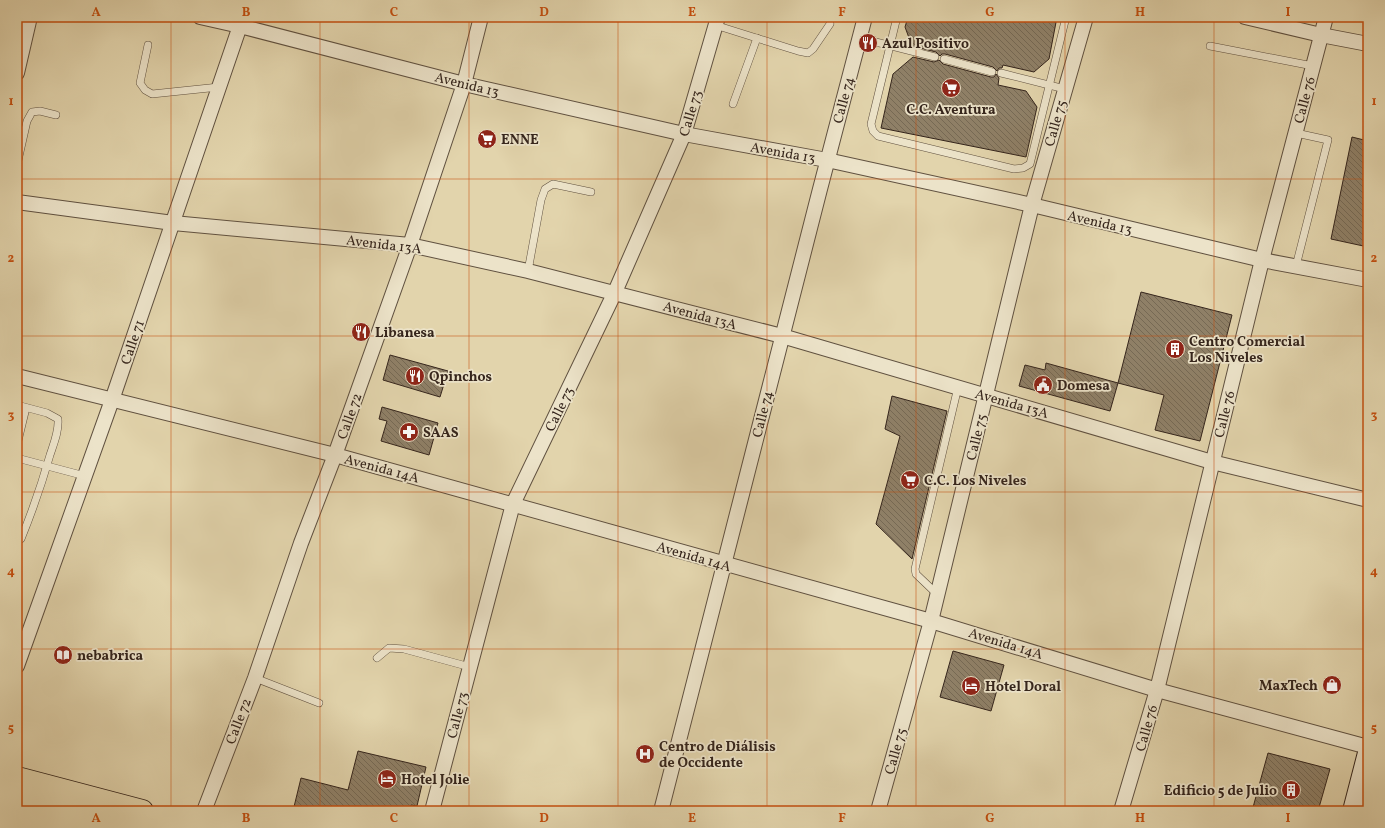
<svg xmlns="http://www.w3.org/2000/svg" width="1385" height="828" viewBox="0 0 1385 828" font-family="Vollkorn,serif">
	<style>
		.building { fill: url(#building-back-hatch); stroke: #35251c }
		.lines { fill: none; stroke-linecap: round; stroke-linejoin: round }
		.lane-casing { stroke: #605140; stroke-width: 8 }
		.street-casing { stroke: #605140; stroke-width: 16 }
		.secondary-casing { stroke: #35251c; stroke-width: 22 }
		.primary-casing { stroke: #35251c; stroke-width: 24 }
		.lane { stroke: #ece3c9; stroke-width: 7 }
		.street { stroke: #ece3c9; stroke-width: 14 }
		.secondary { stroke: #ece3c9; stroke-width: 20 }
		.primary { stroke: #e2d4ac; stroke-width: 22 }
		.grid { fill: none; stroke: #c44f0f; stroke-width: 1; stroke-opacity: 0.55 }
		.labels { text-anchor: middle; stroke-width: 3.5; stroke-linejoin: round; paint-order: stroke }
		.poi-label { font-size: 14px; font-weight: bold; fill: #35251c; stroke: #ece3c9; text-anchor: start }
		.street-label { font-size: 14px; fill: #35251c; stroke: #ece3c9 }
		.neatline { fill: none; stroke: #c44f0f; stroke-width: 1.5 }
		.grid-label { font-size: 13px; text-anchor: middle; font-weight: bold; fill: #c44f0f }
	</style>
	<defs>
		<pattern id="building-back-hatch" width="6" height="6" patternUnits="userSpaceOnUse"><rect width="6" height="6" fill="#8f8067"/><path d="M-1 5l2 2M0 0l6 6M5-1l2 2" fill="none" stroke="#766954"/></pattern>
	</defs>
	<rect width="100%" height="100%" fill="#e2d4ac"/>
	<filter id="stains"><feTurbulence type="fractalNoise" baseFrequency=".005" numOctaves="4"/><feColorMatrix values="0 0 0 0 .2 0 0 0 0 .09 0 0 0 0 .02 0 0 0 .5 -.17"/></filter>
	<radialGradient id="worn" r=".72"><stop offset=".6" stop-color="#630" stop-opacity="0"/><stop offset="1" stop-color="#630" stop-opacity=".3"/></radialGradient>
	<g class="building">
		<path d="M908,17H1057L1049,59L1034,72L1003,65L1002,68H999L997,71L993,67L945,54H942L940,56L936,52L912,46L905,27Z"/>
		<path d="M913,57L934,62L939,60L943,64L991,77H994L996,74L999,78L998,85L1026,91L1037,107L1026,157L881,128L893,74Z"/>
		<path d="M1352,137L1368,141V247L1331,239Z"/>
		<path d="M1141,292L1232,315L1200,441L1155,430L1164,395L1118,383Z"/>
		<path d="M390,355L448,371L440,397L383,380Z"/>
		<path d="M1046,363L1118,383L1110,411L1019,386L1025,365L1045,370Z"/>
		<path d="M892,396L947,411L912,559L876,524L900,436L885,429Z"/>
		<path d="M382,407L438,423L429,455L381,441L387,421L379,419Z"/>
		<path d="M953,651L1004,665L991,711L940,697Z"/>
		<path d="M358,751L426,767L417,806L411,805L410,811H293L301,778L348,790Z"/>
		<path d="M1268,753L1330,769L1318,811H1252Z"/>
	</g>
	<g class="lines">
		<g class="lane-casing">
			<g id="lane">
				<path d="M897,17L871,124L873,131L878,136L1014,169L1023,168L1030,164L1066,17"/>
				<path d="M715,25L798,51L808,53L813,49L830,24"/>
				<path d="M860,38L935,57"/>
				<path d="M148,45L140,83L145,90L152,94L219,87"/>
				<path d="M1210,46L1313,66"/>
				<path d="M944,59L992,72"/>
				<path d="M1001,73L1065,89"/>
				<path d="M733,104L757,38"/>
				<path d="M1296,133L1328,140L1296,266"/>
				<path d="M17,165L27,121L32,112L40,111L56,115"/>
				<path d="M528,271L541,200L545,189L553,184L591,192"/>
				<path d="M17,405L47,413L58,419C59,431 54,443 50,455C42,483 32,512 21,539L17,540"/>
				<path d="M17,445L26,408"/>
				<path d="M17,458L85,476"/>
				<path d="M938,595L916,574L915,569L958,387"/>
				<path d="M377,658L389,648L404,649L470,667"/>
				<path d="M255,678L319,703"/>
			</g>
		</g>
		<g class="street-casing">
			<g id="street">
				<path d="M200,17L240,26L464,84L684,134L827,160L1032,205L1262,260L1368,280"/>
				<path d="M1245,17L1321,35L1368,44"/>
				<path d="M17,73L30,17"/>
				<path d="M17,202L173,223L410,245L528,271L782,336L1212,462L1368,500"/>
				<path d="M17,376L335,455L931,621L1157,690L1368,747"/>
				<path d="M17,666L112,400L243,17"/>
				<path d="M204,811L255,678L301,543L335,455L410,245L464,84L481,17"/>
				<path d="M432,811L513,504L615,292L684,134L718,17"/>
				<path d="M661,811C730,546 795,281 865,17"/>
				<path d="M878,811L931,621L1032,205L1086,17"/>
				<path d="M1121,811L1157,690L1262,260L1326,17"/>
			</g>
		</g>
		<g class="secondary-casing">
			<path id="secondary" d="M1353,811L1368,753"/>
		</g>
		<g class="primary-casing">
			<g id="primary">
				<path d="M17,778L142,811"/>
				<path d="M17,795L70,808"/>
			</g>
		</g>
		<use href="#lane" class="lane"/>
		<use href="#street" class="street"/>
		<use href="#secondary" class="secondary"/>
		<use href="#primary" class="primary"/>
	</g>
	<path class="grid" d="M171,17V811M320,17V811M469,17V811M618,17V811M767,17V811M916,17V811M1065,17V811M1214,17V811M17,179H1368M17,336H1368M17,492H1368M17,649H1368"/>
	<defs>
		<g id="restaurant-disc" transform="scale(1)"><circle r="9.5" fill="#8f2418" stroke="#ece3c9"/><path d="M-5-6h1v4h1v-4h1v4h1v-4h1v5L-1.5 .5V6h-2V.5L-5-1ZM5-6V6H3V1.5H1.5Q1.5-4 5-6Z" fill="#fff"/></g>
		<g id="supermarket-disc" transform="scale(1)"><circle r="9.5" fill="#8f2418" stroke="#ece3c9"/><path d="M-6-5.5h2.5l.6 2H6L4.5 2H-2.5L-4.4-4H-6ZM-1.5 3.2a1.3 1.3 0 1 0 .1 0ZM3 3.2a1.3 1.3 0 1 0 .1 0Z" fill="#fff"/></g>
		<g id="building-disc" transform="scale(1)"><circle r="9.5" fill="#8f2418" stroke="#ece3c9"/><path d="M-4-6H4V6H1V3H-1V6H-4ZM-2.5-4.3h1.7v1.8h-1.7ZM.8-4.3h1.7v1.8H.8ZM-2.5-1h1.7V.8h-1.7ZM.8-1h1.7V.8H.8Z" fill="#fff"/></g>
		<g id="civic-disc" transform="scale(1)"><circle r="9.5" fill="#8f2418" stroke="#ece3c9"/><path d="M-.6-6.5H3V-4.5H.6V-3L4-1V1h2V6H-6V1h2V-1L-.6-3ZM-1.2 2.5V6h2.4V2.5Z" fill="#fff"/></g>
		<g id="pharmacy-disc" transform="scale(1)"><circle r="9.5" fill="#8f2418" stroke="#ece3c9"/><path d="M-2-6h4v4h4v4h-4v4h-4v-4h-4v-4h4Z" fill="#fff"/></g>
		<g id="library-disc" transform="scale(1)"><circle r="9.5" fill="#8f2418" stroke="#ece3c9"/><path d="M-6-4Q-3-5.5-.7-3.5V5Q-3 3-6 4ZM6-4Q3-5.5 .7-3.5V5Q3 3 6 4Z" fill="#fff"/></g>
		<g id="shop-disc" transform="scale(1)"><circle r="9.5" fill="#8f2418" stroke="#ece3c9"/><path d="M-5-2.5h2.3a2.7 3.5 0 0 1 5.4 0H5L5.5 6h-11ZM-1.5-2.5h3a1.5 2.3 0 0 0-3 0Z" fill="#fff"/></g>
		<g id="hotel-disc" transform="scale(1)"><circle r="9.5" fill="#8f2418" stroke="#ece3c9"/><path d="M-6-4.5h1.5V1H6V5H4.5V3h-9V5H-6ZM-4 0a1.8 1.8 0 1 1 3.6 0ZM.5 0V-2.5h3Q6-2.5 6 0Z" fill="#fff"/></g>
		<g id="hospital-disc" transform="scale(1)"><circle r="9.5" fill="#8f2418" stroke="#ece3c9"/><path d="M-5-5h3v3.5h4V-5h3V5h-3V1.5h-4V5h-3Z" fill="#fff"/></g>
	</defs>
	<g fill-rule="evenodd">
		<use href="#restaurant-disc" x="868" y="43"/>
		<use href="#supermarket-disc" x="951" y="88"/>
		<use href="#supermarket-disc" x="487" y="139"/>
		<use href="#restaurant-disc" x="361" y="332"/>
		<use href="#building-disc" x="1175" y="349"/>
		<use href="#restaurant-disc" x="415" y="376"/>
		<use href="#civic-disc" x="1043" y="385"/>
		<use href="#pharmacy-disc" x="409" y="432"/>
		<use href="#supermarket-disc" x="910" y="480"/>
		<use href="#library-disc" x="63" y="655"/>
		<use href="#shop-disc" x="1332" y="685"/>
		<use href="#hotel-disc" x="971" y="686"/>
		<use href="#hospital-disc" x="645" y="754"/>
		<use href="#hotel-disc" x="387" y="779"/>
		<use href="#building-disc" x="1291" y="790"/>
	</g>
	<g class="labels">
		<g class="poi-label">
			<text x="882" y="48">Azul Positivo</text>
			<text x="951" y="114" text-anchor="middle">C.C. Aventura</text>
			<text x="501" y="144">ENNE</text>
			<text x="375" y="337">Libanesa</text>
			<text x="1189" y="346">Centro Comercial<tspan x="1189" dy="16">Los Niveles</tspan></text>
			<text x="429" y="381">Qpinchos</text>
			<text x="1057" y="390">Domesa</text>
			<text x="423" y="437">SAAS</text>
			<text x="924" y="485">C.C. Los Niveles</text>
			<text x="77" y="660">nebabrica</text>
			<text x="1318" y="690" text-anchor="end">MaxTech</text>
			<text x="985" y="691">Hotel Doral</text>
			<text x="659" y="751">Centro de Diálisis<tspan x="659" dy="16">de Occidente</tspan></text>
			<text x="401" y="784">Hotel Jolie</text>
			<text x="1277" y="795" text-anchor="end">Edificio 5 de Julio</text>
		</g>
		<g class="street-label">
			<text transform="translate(467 84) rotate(14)" y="5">Avenida 13</text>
			<text transform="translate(843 100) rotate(-75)" y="5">Calle 74</text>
			<text transform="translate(1304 100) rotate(-75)" y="5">Calle 76</text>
			<text transform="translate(690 113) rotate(-73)" y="5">Calle 73</text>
			<text transform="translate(1055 123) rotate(-74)" y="5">Calle 75</text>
			<text transform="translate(783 152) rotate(10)" y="5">Avenida 13</text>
			<text transform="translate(1100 222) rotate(13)" y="5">Avenida 13</text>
			<text transform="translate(384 244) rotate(7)" y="5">Avenida 13A</text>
			<text transform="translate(700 315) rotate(15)" y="5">Avenida 13A</text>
			<text transform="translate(132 342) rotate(-71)" y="5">Calle 71</text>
			<text transform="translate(1012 403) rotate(16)" y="5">Avenida 13A</text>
			<text transform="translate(559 409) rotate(-64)" y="5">Calle 73</text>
			<text transform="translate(762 414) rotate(-76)" y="5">Calle 74</text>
			<text transform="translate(1224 414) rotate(-76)" y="5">Calle 76</text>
			<text transform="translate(349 416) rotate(-70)" y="5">Calle 72</text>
			<text transform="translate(976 437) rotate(-76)" y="5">Calle 75</text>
			<text transform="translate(382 468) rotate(15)" y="5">Avenida 14A</text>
			<text transform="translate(694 556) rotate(16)" y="5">Avenida 14A</text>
			<text transform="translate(1006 643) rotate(17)" y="5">Avenida 14A</text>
			<text transform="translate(457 715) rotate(-75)" y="5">Calle 73</text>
			<text transform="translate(238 721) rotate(-69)" y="5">Calle 72</text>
			<text transform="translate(1146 728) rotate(-74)" y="5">Calle 76</text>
			<text transform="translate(895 751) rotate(-74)" y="5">Calle 75</text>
		</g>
	</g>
	<rect width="1385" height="828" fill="none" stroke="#e2d4ac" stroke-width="44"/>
	<rect x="22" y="22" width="1341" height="784" class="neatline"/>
	<g class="grid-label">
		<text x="96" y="16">A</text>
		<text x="246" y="16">B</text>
		<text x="394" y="16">C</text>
		<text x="544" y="16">D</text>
		<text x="692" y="16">E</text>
		<text x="842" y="16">F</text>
		<text x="990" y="16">G</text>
		<text x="1140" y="16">H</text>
		<text x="1288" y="16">I</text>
		<text x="11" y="105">1</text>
		<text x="1374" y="105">1</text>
		<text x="11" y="262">2</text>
		<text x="1374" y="262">2</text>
		<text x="11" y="419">3</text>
		<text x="1374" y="419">3</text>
		<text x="11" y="575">4</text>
		<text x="1374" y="575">4</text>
		<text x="11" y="732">5</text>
		<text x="1374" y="732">5</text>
		<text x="96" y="822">A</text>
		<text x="246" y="822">B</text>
		<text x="394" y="822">C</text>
		<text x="544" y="822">D</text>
		<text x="692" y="822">E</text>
		<text x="842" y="822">F</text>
		<text x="990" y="822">G</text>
		<text x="1140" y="822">H</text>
		<text x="1288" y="822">I</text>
	</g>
	<rect width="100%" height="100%" filter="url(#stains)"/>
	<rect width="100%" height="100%" fill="url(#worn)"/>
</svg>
